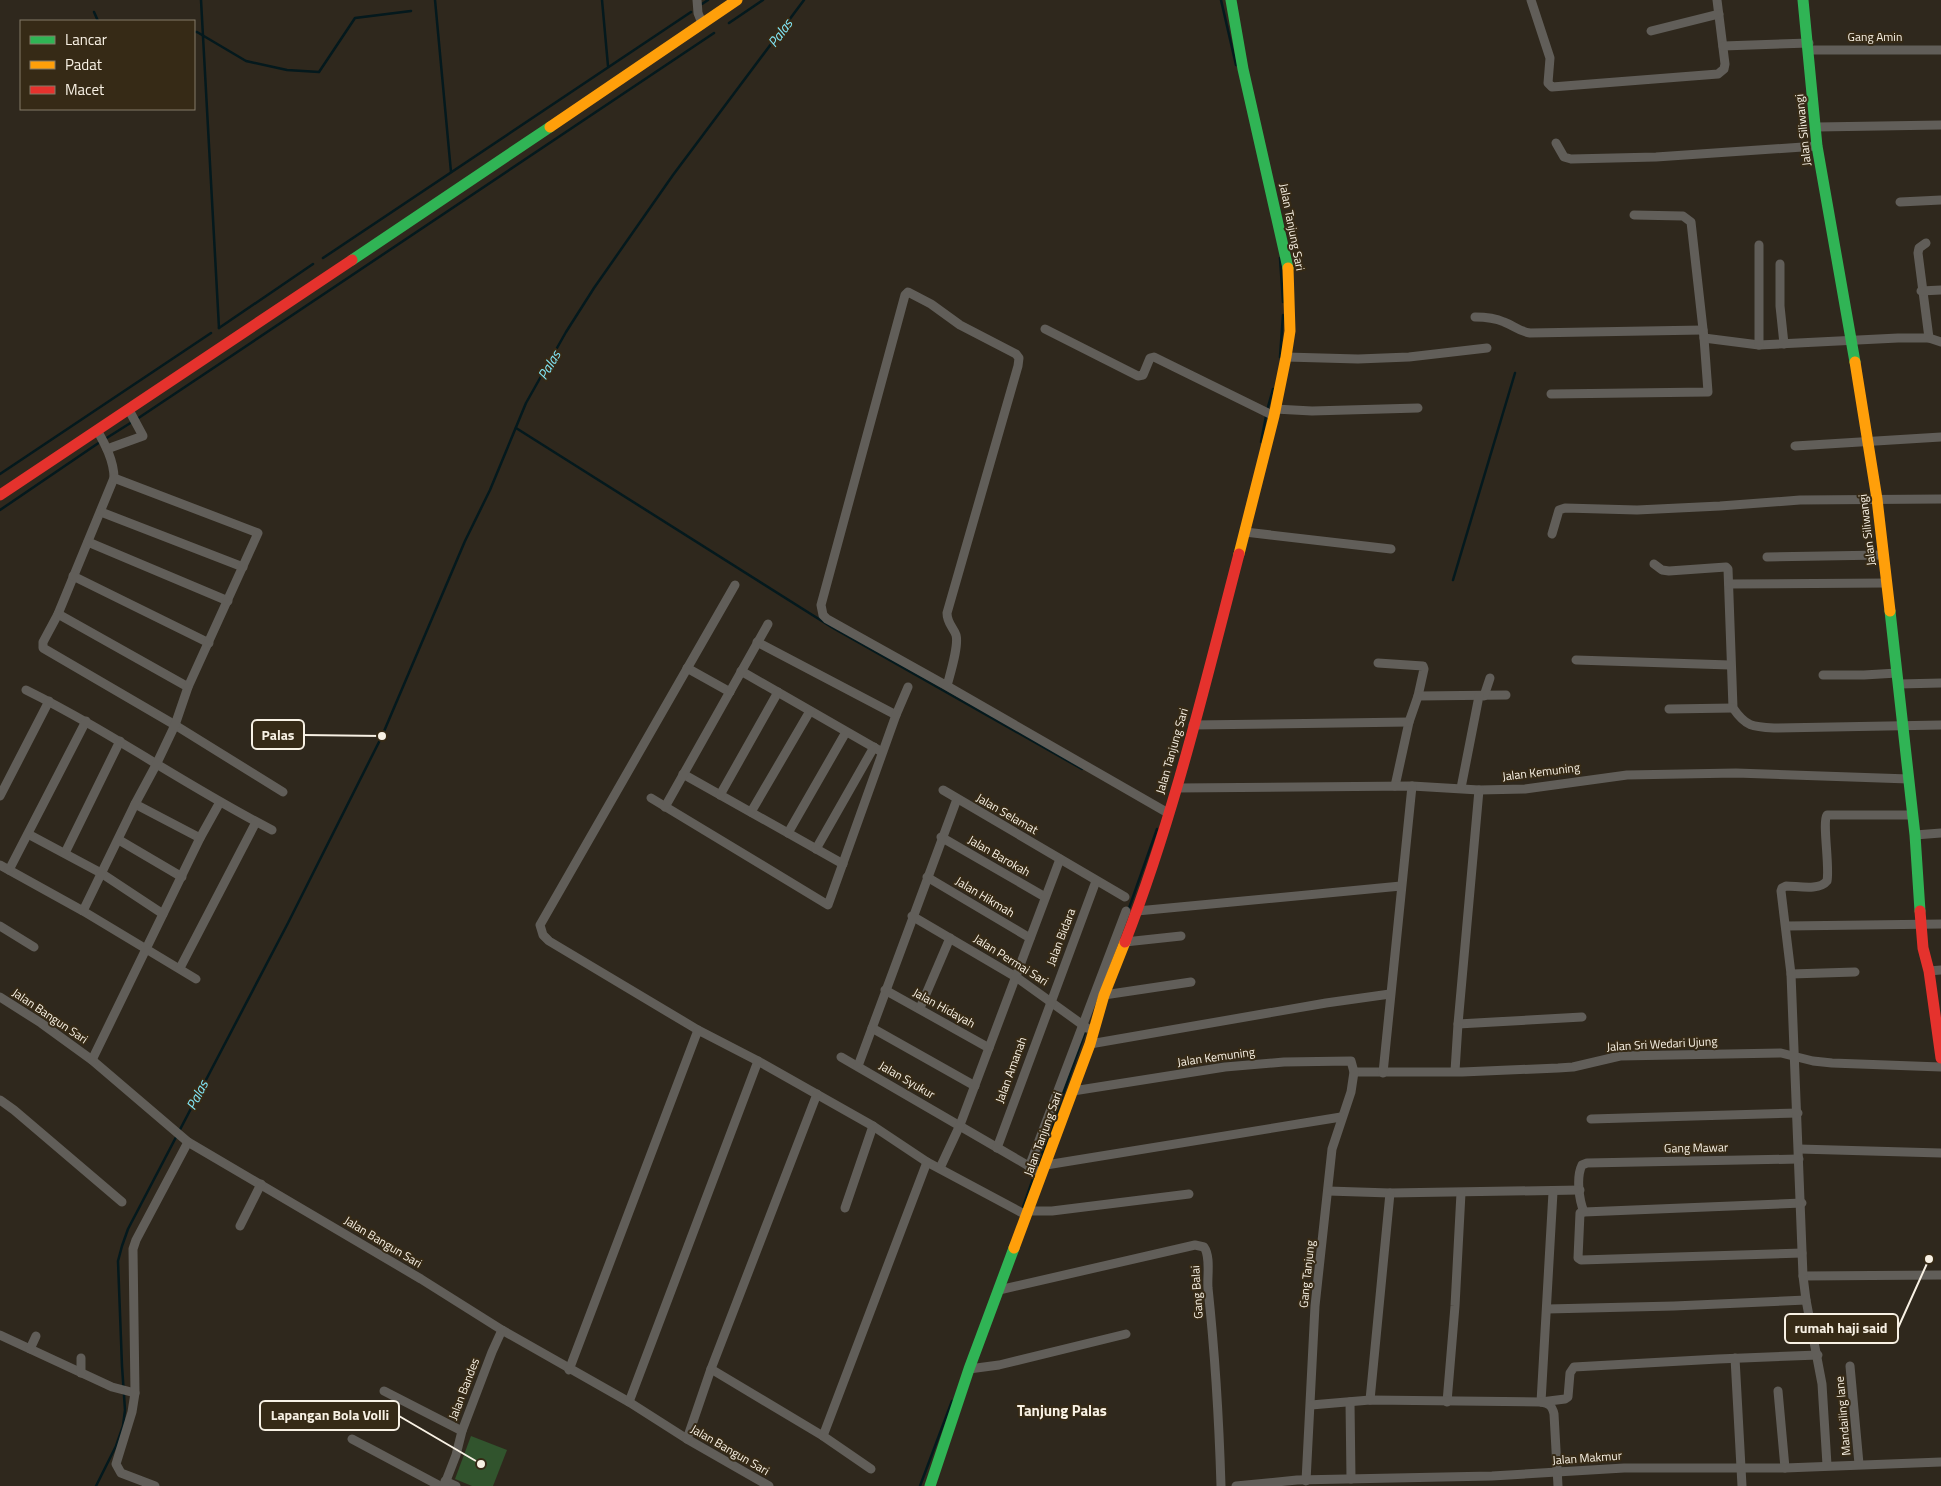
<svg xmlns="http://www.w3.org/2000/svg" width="1941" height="1486" viewBox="0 0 1941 1486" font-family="'Titillium Web',sans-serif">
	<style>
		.green { fill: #31542d }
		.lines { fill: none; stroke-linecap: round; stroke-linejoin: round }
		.stream { stroke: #04191d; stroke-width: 2.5 }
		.street { stroke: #615e59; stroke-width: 9 }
		.fast { stroke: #30b455; stroke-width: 11 }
		.slow { stroke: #ff9f0a; stroke-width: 11 }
		.jam { stroke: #e5322d; stroke-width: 11 }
		.labels { text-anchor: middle; stroke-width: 4; stroke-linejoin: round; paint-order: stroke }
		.street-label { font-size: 12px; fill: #f8f1e4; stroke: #362a16 }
		.water-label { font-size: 14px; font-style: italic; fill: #82e7f8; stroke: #362a16 }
		.quarter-label { font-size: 15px; font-weight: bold; fill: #f8f1e4; stroke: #362a16 }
		.leader { fill: none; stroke: #f8f1e4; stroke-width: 2 }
		.callout-dot { fill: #f8f1e4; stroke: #362a16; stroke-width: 2 }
		.callout { fill: #362a16; stroke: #f8f1e4; stroke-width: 2 }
		.callout-label { font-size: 14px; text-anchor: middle; font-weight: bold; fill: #f8f1e4 }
	</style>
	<rect width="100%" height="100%" fill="#2f281d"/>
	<path class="green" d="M471,1436L507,1450L493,1486H472L455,1479Z"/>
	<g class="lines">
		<g class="stream">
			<path d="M201,0L219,328"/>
			<path d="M435,0L451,172"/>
			<path d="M602,0L608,66"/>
			<path d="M1221,0L1236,65"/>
			<path d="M702,4L708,0"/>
			<path d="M94,12L98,21"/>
			<path d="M729,23L763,0"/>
			<path d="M194,32H197L246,61L287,70L319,72L355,18L411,11"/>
			<path d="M323,258L691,12"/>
			<path d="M1280,258L1283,302"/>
			<path d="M219,328L313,264"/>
			<path d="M1280,357L1283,315"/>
			<path d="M1268,407L1273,389"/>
			<path d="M137,419L714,33"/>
			<path d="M516,428L833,628L1082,769"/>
			<path d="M105,439L132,422"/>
			<path d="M1261,442L1266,416"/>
			<path d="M0,474L211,333"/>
			<path d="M0,510L100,442"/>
			<path d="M1453,580L1515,373"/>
			<path d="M1128,911L1157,829"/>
			<path d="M1037,1168L1086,1029"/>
			<path d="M1022,1210L1035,1173"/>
			<path d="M96,1486L116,1446L123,1426L125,1410L122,1366L118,1261L122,1246L128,1229L288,923L382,736L465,541L490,490L526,403L566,332L594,288L673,175L804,0"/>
			<path d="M920,1486L952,1401"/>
		</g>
		<g class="street">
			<path d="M697,0L698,13L702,23"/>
			<path d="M1531,0L1550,58L1548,83L1552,87L1718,74L1724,69L1725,64L1717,0"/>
			<path d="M1651,31L1719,14"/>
			<path d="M1723,46L1809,43"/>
			<path d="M1809,50H1941"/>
			<path d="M1817,127L1941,125"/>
			<path d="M1556,143L1564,157L1571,159L1656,157L1817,146"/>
			<path d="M1900,202L1941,200"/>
			<path d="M1926,243L1919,248L1918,253L1929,338"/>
			<path d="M1780,264V306L1784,344"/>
			<path d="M1921,291L1941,290"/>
			<path d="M1475,317C1485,317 1495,318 1504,322C1515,326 1518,331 1530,333L1703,330"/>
			<path d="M1045,329L1138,376L1143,375L1150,358L1154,357L1274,416"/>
			<path d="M1704,338L1759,345L1898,338H1929L1941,342"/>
			<path d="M1759,345V245"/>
			<path d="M1286,357L1358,359L1409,357L1487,348"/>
			<path d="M1551,394L1708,392L1704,338L1691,222L1683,216L1634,215"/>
			<path d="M1275,409L1312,411L1418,408"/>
			<path d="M97,430C105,444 114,461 114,478L58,614L43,642V648L175,725L283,792"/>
			<path d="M1795,446L1941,437"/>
			<path d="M107,449L143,436L129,410"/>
			<path d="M101,512L243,567"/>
			<path d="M1245,532L1391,549"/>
			<path d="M1552,534L1559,510L1565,508L1637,510L1720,506L1800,500L1941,499"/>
			<path d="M88,542L228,601"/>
			<path d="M1767,557L1883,555"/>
			<path d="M1654,564L1662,570L1669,571L1726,567L1728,569L1733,708C1746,727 1753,727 1775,728L1941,725"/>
			<path d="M73,576L209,643"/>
			<path d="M1729,584L1887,583"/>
			<path d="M58,614L188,687"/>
			<path d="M757,642L896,715"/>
			<path d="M1576,660L1730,665"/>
			<path d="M1378,663L1423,666L1424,669L1418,696L1409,722L1395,786"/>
			<path d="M687,668L730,692"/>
			<path d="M741,671L882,752"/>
			<path d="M1823,675H1864L1897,673"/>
			<path d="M1899,684L1941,683"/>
			<path d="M947,686L827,619L823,615L821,605L905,295L908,292L931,304L960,325L1016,354L1019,358L1018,366L947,613C947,623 953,627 956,635C959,646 950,674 947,686L1168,813"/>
			<path d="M26,690C111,732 188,787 272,830"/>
			<path d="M1418,696L1506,695"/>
			<path d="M1484,696L1490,678"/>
			<path d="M1669,709L1733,708"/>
			<path d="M1193,725L1409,722"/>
			<path d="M683,774L843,864"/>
			<path d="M1177,788L1412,786L1479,790L1525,789L1627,775L1736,773L1909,779"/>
			<path d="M1461,788L1479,696"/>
			<path d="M943,790L1125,897"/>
			<path d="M720,795L778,692"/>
			<path d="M0,796L49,701"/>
			<path d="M651,798L828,905L896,715L908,687"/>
			<path d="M135,804L200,838"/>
			<path d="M665,807L768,624"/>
			<path d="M751,812L810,711"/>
			<path d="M788,833L846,732"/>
			<path d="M28,834L101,873L163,914"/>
			<path d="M1915,835L1941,833"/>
			<path d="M941,837L1045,897"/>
			<path d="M119,840L182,877"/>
			<path d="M816,849L874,747"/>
			<path d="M65,853L120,741"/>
			<path d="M0,865L83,911L196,979"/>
			<path d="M9,870L86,721"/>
			<path d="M927,877L1030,938"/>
			<path d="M83,911L135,804L156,765L175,725L188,687L258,533L114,478"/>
			<path d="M1137,911L1401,886"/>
			<path d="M912,916L1016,977L1087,1028"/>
			<path d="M0,926L34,947"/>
			<path d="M1787,926L1941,924"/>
			<path d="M1125,942L1181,936"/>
			<path d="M180,968L256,822"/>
			<path d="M1929,971L1941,970"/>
			<path d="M1791,974L1855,972"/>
			<path d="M885,990L989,1048"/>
			<path d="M1104,995L1191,982"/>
			<path d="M0,997L41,1023L92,1060L188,1142L421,1279L502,1330L629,1402L687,1439L769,1486"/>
			<path d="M920,1008L950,938"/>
			<path d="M1458,1024L1582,1017"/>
			<path d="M872,1028L975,1086"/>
			<path d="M698,1030L549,941L543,935L540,925L735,585"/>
			<path d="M1090,1044L1326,1003L1390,994"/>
			<path d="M841,1057L1039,1172"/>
			<path d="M92,1060L200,838L220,802"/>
			<path d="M858,1066L957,799"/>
			<path d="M1455,1071L1458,1024L1479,790"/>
			<path d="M1354,1072H1462L1558,1068L1573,1067L1620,1056L1781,1053L1813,1061L1832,1063L1941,1067"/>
			<path d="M1383,1073L1412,786"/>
			<path d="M1073,1091L1225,1067L1284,1062L1351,1061L1354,1072L1351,1092L1332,1149L1315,1306L1306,1481"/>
			<path d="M0,1100L14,1110L122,1202"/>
			<path d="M1591,1119L1798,1113"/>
			<path d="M997,1148L1096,881"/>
			<path d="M1799,1149L1941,1153"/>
			<path d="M1799,1159L1587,1163L1582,1165C1576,1177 1579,1200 1584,1212L1802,1203"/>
			<path d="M1046,1165L1341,1117"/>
			<path d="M1029,1167L1126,911"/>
			<path d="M940,1168L960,1125L1060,859"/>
			<path d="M1328,1191L1390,1193L1580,1190"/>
			<path d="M845,1208L873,1126"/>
			<path d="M1028,1211H1052L1189,1194"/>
			<path d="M1584,1212L1580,1213L1578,1258L1581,1260L1802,1253"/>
			<path d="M240,1226L261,1184"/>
			<path d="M1803,1276L1941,1275"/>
			<path d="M999,1290L1195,1245L1204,1247C1211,1257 1207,1276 1208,1288C1215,1354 1219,1420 1221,1486"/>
			<path d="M1547,1309L1674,1306L1806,1300"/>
			<path d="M0,1335L112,1387L135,1393"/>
			<path d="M1814,1336L1889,1334"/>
			<path d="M30,1349L36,1336"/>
			<path d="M81,1358V1373"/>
			<path d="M1735,1358L1742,1486"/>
			<path d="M1850,1366L1859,1464"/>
			<path d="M711,1369L823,1436"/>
			<path d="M969,1369L999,1365L1126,1334"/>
			<path d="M569,1370L698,1030L758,1061L873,1126L927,1162L1026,1215"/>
			<path d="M384,1391L462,1431"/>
			<path d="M1778,1391L1785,1468"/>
			<path d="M1370,1400L1390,1193"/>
			<path d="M629,1402L758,1061"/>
			<path d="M1350,1402L1351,1479"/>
			<path d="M1447,1402L1455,1306L1461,1193"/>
			<path d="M1541,1402L1553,1192"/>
			<path d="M1541,1402C1549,1404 1552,1405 1554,1414L1558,1486"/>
			<path d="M1311,1405L1370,1400L1541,1402L1565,1399L1568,1397L1570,1373L1574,1367L1718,1359L1818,1355"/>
			<path d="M352,1439L440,1486"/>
			<path d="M687,1439L711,1369L817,1094"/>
			<path d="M1827,1465L1822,1384L1806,1300L1803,1276L1791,974L1781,891L1782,888L1786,886C1798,886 1819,891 1827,881C1830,867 1822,822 1827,815H1912"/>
			<path d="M871,1469L823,1436L927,1162"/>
			<path d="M445,1481L456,1486"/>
			<path d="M155,1486L121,1473L116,1464L132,1412L135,1393L133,1249L136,1240L188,1142"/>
			<path d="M444,1486L456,1455L462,1431L492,1352L502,1330"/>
			<path d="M1236,1486L1297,1480L1492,1476L1624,1468H1785L1941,1462"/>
		</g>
		<g class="fast">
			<path d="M1231,0L1243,69L1288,268"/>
			<path d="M1803,0L1817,146L1855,362"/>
			<path d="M352,260L550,127"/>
			<path d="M1890,611L1915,835L1920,911"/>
			<path d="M930,1486L969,1369L1014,1248"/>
		</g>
		<g class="slow">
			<path d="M550,127L737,0"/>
			<path d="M1855,362L1877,499L1890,611"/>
			<path d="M1239,554L1274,416L1286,357L1290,331L1288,268"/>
			<path d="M1014,1248L1090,1044L1104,995L1125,942"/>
		</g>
		<g class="jam">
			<path d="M0,495L352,260"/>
			<path d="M1920,911L1923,948L1929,971L1941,1058"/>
			<path d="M1125,942C1174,816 1205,684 1239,554"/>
		</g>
	</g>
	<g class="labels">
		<g class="street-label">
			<text x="1875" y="41">Gang Amin</text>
			<text transform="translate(1803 130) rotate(-96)" y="4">Jalan Siliwangi</text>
			<text transform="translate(1292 227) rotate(79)" y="4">Jalan Tanjung Sari</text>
			<text transform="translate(1867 530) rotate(-97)" y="4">Jalan Siliwangi</text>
			<text transform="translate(1172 751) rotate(-74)" y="4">Jalan Tanjung Sari</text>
			<text transform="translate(1541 772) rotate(-7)" y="4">Jalan Kemuning</text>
			<text transform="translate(1007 814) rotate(30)" y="4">Jalan Selamat</text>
			<text transform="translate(999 856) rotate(30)" y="4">Jalan Barokah</text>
			<text transform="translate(985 897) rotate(31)" y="4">Jalan Hikmah</text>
			<text transform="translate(1061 937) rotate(-69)" y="4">Jalan Bidara</text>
			<text transform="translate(1011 960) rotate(32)" y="4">Jalan Permai Sari</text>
			<text transform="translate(944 1008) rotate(29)" y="4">Jalan Hidayah</text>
			<text transform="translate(50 1016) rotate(34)" y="4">Jalan Bangun Sari</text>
			<text transform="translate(1662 1044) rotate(-3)" y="4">Jalan Sri Wedari Ujung</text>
			<text transform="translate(1216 1057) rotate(-8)" y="4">Jalan Kemuning</text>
			<text transform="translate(1011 1070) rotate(-70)" y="4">Jalan Amanah</text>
			<text transform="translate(907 1080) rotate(30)" y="4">Jalan Syukur</text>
			<text transform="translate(1043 1134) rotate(-70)" y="4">Jalan Tanjung Sari</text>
			<text transform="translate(1696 1148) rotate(-1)" y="4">Gang Mawar</text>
			<text transform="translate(383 1242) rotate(31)" y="4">Jalan Bangun Sari</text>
			<text transform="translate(1307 1274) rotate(-84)" y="4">Gang Tanjung</text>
			<text transform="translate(1197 1292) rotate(-94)" y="4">Gang Balai</text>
			<text transform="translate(464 1389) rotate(-69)" y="4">Jalan Bandes</text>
			<text transform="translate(1843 1416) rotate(-95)" y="4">Mandailing lane</text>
			<text transform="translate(730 1450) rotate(30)" y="4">Jalan Bangun Sari</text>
			<text transform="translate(1587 1458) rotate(-4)" y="4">Jalan Makmur</text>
		</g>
		<g class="water-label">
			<text transform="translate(780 33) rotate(-54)" y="5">Palas</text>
			<text transform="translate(549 365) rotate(-59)" y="5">Palas</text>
			<text transform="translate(197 1095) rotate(-63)" y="5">Palas</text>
		</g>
		<g class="quarter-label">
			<text x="1062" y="1416">Tanjung Palas</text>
		</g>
	</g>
	<path class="leader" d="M382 736L304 735M1929 1259L1898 1328M481 1464L399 1416"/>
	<g class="callout-dot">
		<circle cx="382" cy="736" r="5"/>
		<circle cx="1929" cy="1259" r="5"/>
		<circle cx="481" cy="1464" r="5"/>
	</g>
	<g class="callout">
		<rect x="252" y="720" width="52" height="29" rx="5"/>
		<rect x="1785" y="1314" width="113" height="29" rx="5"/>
		<rect x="260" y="1401" width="139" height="29" rx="5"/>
	</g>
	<g class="callout-label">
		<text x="278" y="740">Palas</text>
		<text x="1841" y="1333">rumah haji said</text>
		<text x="330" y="1420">Lapangan Bola Volli</text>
	</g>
	<rect x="20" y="20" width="175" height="90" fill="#362a16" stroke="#847a68"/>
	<rect x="30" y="36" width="25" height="8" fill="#30b455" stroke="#847a68"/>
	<text x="65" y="45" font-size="15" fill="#f8f1e4">Lancar</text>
	<rect x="30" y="61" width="25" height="8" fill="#ff9f0a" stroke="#847a68"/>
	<text x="65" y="70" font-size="15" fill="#f8f1e4">Padat</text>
	<rect x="30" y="86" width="25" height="8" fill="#e5322d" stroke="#847a68"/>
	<text x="65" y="95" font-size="15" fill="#f8f1e4">Macet</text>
</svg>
